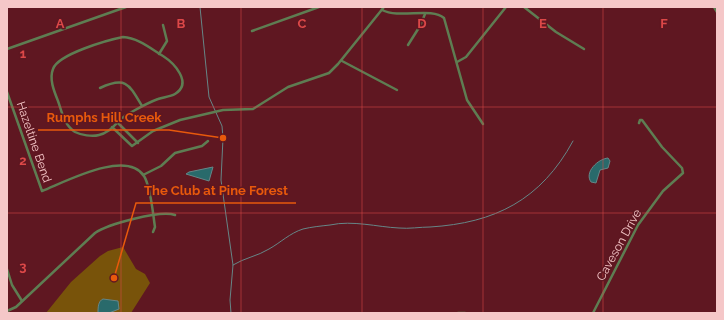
<svg xmlns="http://www.w3.org/2000/svg" width="724" height="320" viewBox="0 0 724 320" font-family="Raleway,sans-serif">
	<style>
		.green { fill: #78530a }
		.water { fill: #296a6b; stroke: #668687 }
		.lines { fill: none; stroke-linecap: round; stroke-linejoin: round }
		.stream { stroke: #668687; stroke-width: 1 }
		.minor { stroke: #5e7d52; stroke-width: 2.5 }
		.grid { fill: none; stroke: #dc4848; stroke-width: 1; stroke-opacity: 0.55 }
		.labels { text-anchor: middle; stroke-width: 3; stroke-linejoin: round; paint-order: stroke }
		.street-label { font-size: 12px; fill: #f5c7c8; stroke: #5f1721 }
		.grid-label { font-size: 13px; text-anchor: middle; font-weight: bold; fill: #dc4848; stroke: #5f1721; stroke-width: 3; stroke-linejoin: round; paint-order: stroke }
		.leader { fill: none; stroke: #e8590c; stroke-width: 1.5 }
		.callout-dot { fill: #e8590c; stroke: #5f1721; stroke-width: 1.5 }
		.callout-label { font-size: 13px; text-anchor: middle; font-weight: bold; fill: #e8590c; stroke: #5f1721; stroke-width: 3; stroke-linejoin: round; paint-order: stroke }
	</style>
	<rect width="100%" height="100%" fill="#5f1721"/>
	<path class="green" d="M123,247L136,269L145,274L150,283L131,313H46L71,282L100,256L108,251Z"/>
	<g class="water">
		<path d="M608,158L610,161L608,168L600,170L596,183L591,182C584,172 598,159 608,158Z"/>
		<path d="M213,167L209,181L186,174L189,172Z"/>
		<path d="M103,299L118,301L119,309L109,313H98C98,308 98,301 103,299Z"/>
	</g>
	<g class="lines">
		<g class="stream">
			<path d="M200,7L209,97L222,126L223,138L221,180L233,265L230,300L231,313"/>
			<path d="M233,265C244,258 258,256 269,249C280,243 290,233 303,229C311,227 321,226 330,225C353,220 377,227 399,228C409,229 420,227 430,227C495,223 541,200 573,141"/>
		</g>
		<g class="minor">
			<path d="M524,7L556,32L584,49"/>
			<path d="M714,7L717,12"/>
			<path d="M382,10C400,19 431,7 444,18L467,100L483,124"/>
			<path d="M252,31L319,7"/>
			<path d="M123,37C138,38 150,48 163,56C174,63 193,83 175,94C170,97 163,97 158,99C147,103 137,109 128,114C117,120 111,133 99,135C92,137 81,135 75,132C64,125 62,112 58,101C54,91 49,79 53,69C58,54 108,40 123,37Z"/>
			<path d="M408,45L420,26L425,14"/>
			<path d="M7,49L126,7"/>
			<path d="M159,54L167,41L163,25"/>
			<path d="M342,61L397,90"/>
			<path d="M457,62L466,57L506,7"/>
			<path d="M100,88C126,76 129,84 142,106"/>
			<path d="M7,92L42,191C65,182 126,149 144,176C151,187 153,215 155,227L153,232"/>
			<path d="M117,122L138,143"/>
			<path d="M112,127L132,146L153,131L180,120L223,110L253,109L288,87L329,73L338,64L384,7"/>
			<path d="M143,175L161,166L175,153L202,146L208,141"/>
			<path d="M7,269L12,285L22,301"/>
			<path d="M7,311L16,307L95,233C108,224 160,210 175,215"/>
			<path d="M458,313H465"/>
			<path d="M593,313L638,225L663,191L683,173L682,168L662,147L642,120H640L639,123"/>
		</g>
	</g>
	<path class="grid" d="M121,7V313M241,7V313M362,7V313M483,7V313M603,7V313M7,107H717M7,213H717"/>
	<g class="labels">
		<g class="street-label">
			<text transform="translate(34 142) rotate(71)" y="4">Hazeltine Bend</text>
			<text transform="translate(619 245) rotate(-61)" y="4">Caveson Drive</text>
		</g>
	</g>
	<g class="grid-label">
		<text x="60" y="28">A</text>
		<text x="181" y="28">B</text>
		<text x="302" y="28">C</text>
		<text x="422" y="28">D</text>
		<text x="543" y="28">E</text>
		<text x="664" y="28">F</text>
		<text x="23" y="58">1</text>
		<text x="23" y="165">2</text>
		<text x="23" y="271">3</text>
	</g>
	<path class="leader" d="M223 138L169 130H38M114 278L136 203H296"/>
	<g class="callout-dot">
		<circle cx="223" cy="138" r="4"/>
		<circle cx="114" cy="278" r="4"/>
	</g>
	<g class="callout-label">
		<text x="104" y="122">Rumphs Hill Creek</text>
		<text x="216" y="195">The Club at Pine Forest</text>
	</g>
	<rect width="724" height="320" fill="none" stroke="#f5c7c8" stroke-width="16"/>
</svg>
